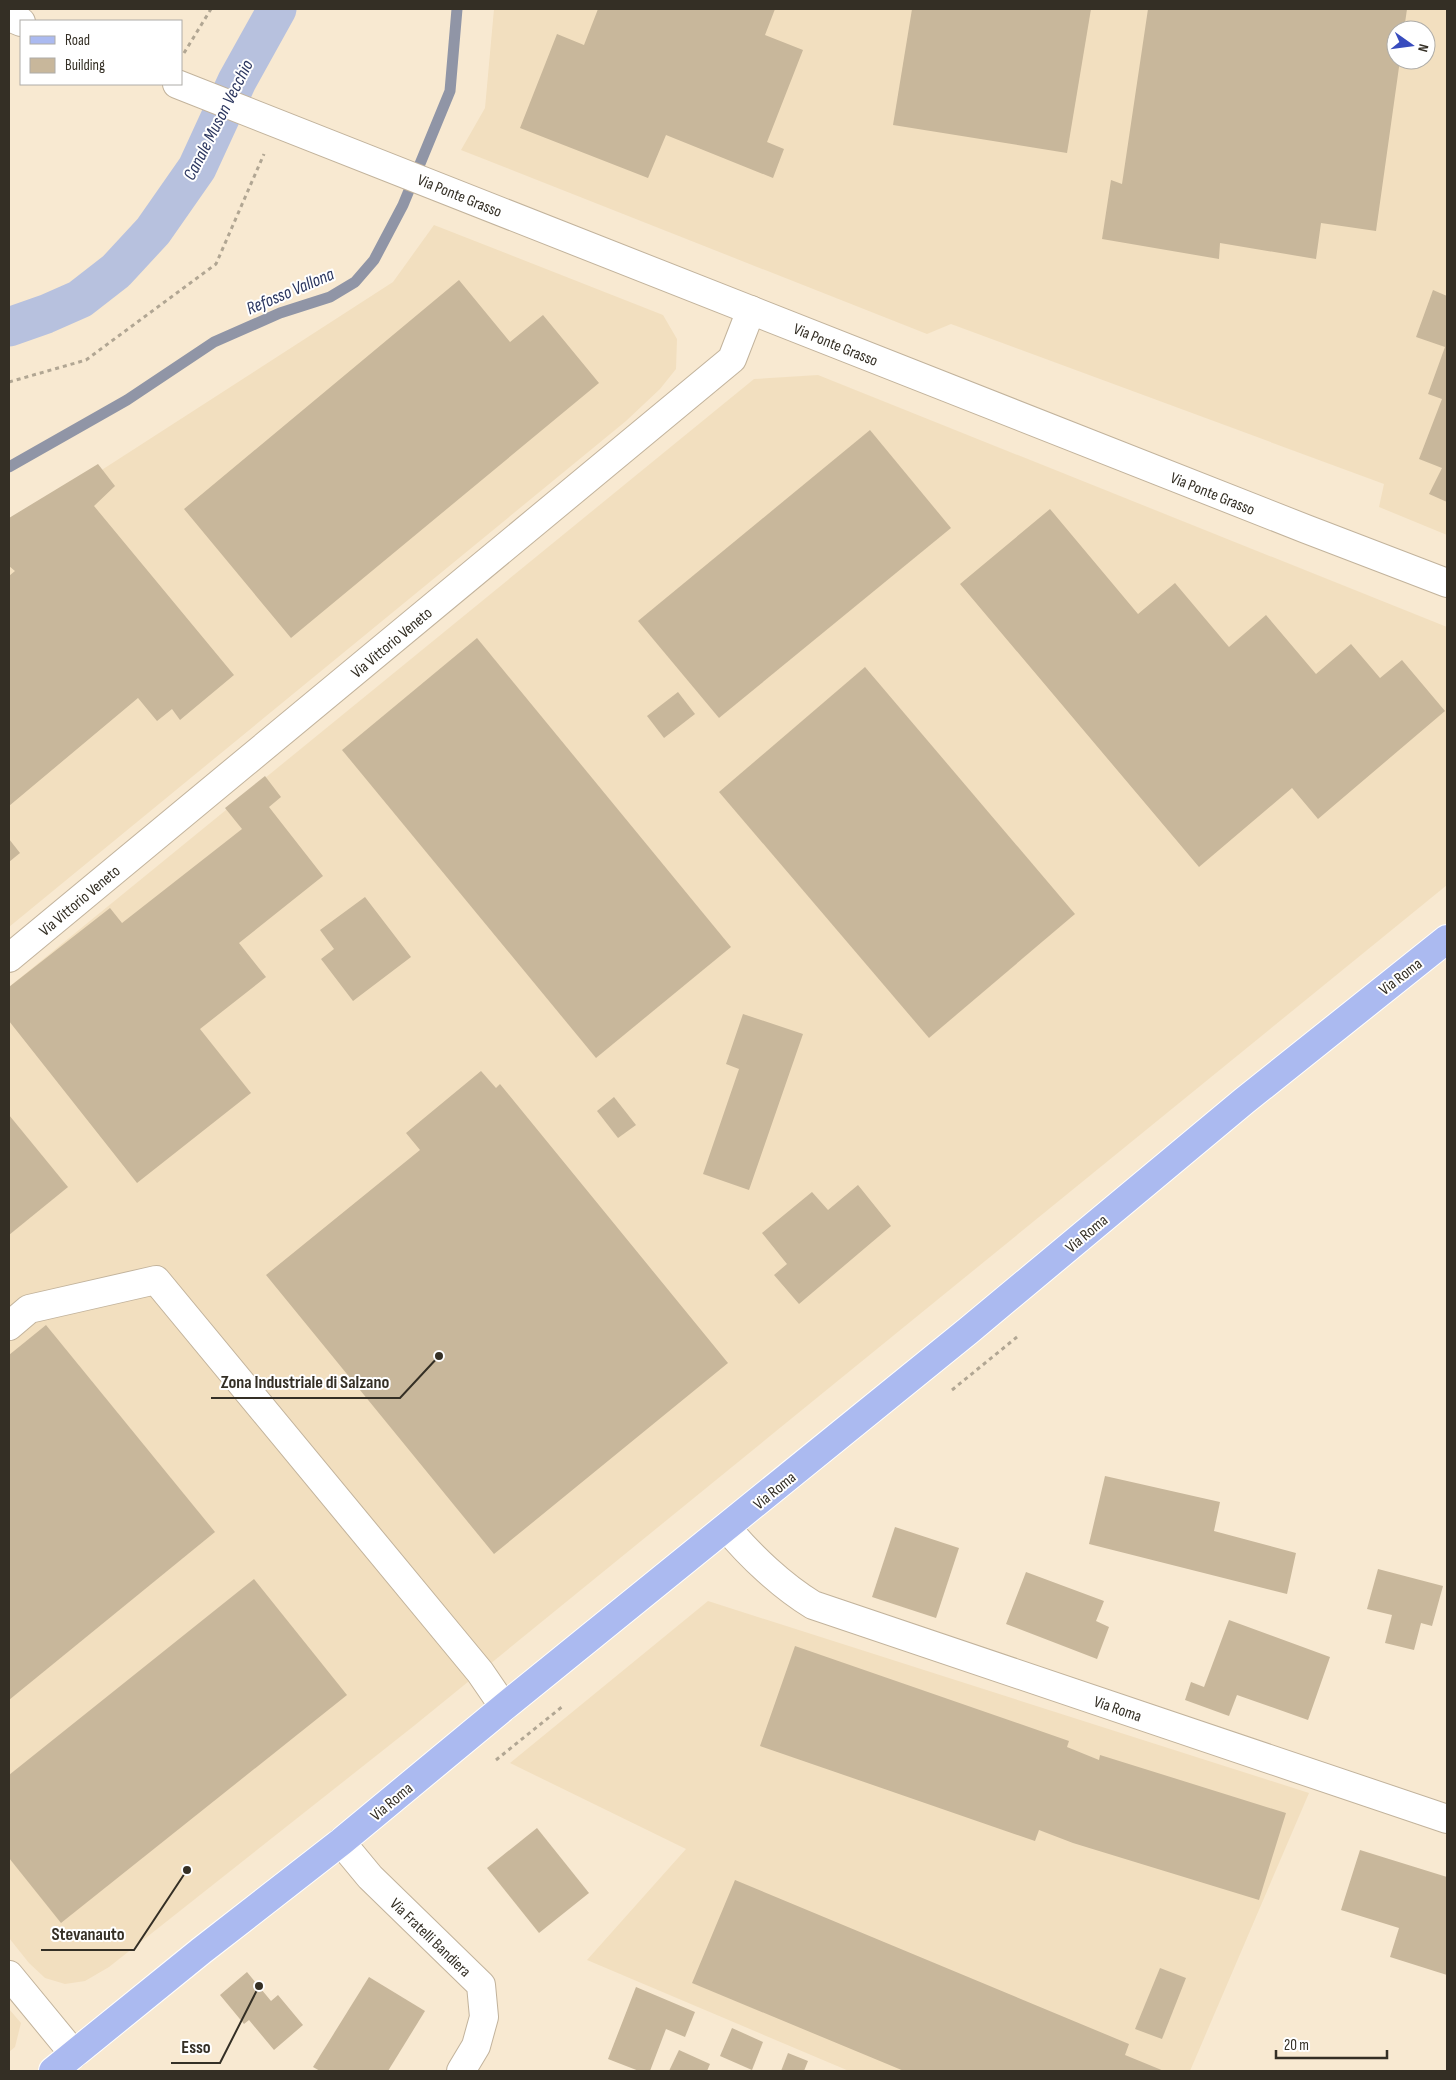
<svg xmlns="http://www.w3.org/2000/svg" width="1456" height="2080" viewBox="0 0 1456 2080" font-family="'Sofia Sans Condensed',sans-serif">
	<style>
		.built { fill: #f2dfbf; fill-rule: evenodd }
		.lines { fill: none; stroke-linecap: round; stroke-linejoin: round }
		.stream { stroke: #9095a6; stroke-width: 11 }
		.canal { stroke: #b7c1de; stroke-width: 39 }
		.building { fill: #c8b79b }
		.minor-casing { stroke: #c2b39c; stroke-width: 30 }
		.major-casing { stroke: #fff; stroke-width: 30 }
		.path { stroke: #b1a693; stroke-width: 3; stroke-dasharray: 4 4; stroke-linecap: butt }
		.minor { stroke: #fff; stroke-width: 28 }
		.major { stroke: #abbaf0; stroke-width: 28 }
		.labels { text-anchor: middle; stroke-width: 4; stroke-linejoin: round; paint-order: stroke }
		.street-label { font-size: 16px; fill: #342f25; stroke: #fff }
		.water-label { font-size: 18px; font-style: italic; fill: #2b365f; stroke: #fff }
		.leader { fill: none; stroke: #342f25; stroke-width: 2 }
		.callout-dot { fill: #342f25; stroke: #fff; stroke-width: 2 }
		.callout-label { font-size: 18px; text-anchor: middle; font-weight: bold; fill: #342f25; stroke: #fff; stroke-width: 4; stroke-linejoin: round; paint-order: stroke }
	</style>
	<rect width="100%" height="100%" fill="#f8e9d1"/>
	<g class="built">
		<path d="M494,9H1447V535L1379,507L1384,484L951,324L927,334L461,150L485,108ZM1396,30H1426V60H1396Z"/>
		<path d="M434,225L663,315L677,339L676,369L660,389L626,421L9,927V525L97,473L393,282Z"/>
		<path d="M818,375L1447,627V885L415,1725L109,1967L85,1981L65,1984L45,1978L29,1963L9,1938V987L754,379Z"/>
		<path d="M708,1601L1309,1793L1190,2071H849L587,1960L686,1849L510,1763Z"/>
		<path d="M9,2009L21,2023L15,2047L9,2052Z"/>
	</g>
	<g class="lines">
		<path class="stream" d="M9,467L127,400L214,342L280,313L330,297L355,282L374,260L403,205L450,91L457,9"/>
		<path class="canal" d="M9,327L46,314L80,299L116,271L153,231L197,168L237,81L277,9"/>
	</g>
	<g class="building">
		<path d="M598,9H775L765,35L803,50L767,142L784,149L773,178L666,135L648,178L520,128L557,34L584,45Z"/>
		<path d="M912,9H1091L1067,153L893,125Z"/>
		<path d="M1148,9H1407L1404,30H1396V60H1400L1376,231L1321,223L1316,259L1220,243L1219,259L1102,239L1111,180L1122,184Z"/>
		<path d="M459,280L510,342L543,315L599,383L291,638L184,509Z"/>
		<path d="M1433,290L1447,296V502L1429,494L1442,468L1419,459L1442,399L1428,394L1445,347L1416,337Z"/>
		<path d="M870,430L951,528L719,718L638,621Z"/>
		<path d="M98,464L115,486L94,506L234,675L180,720L172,709L157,721L138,698L9,806V576L15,571L9,566V518Z"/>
		<path d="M1050,509L1138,614L1175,583L1229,647L1266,615L1316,674L1351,644L1380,678L1402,660L1445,711L1318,819L1292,788L1199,867L960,584Z"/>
		<path d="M477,638L731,947L596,1058L342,750Z"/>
		<path d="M865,667L1075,914L929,1038L719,792Z"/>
		<path d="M678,692L695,714L664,738L647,716Z"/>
		<path d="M265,776L281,797L269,807L323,876L239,943L266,977L200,1029L251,1093L137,1183L9,1021V987L110,908L122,923L242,829L225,808Z"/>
		<path d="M9,839L20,853L9,862Z"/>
		<path d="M365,897L411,957L353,1001L321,959L334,949L320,930Z"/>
		<path d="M743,1014L803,1034L749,1190L703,1174L739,1069L726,1064Z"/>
		<path d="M481,1071L496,1088L500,1084L728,1363L494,1554L266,1275L420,1150L406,1133Z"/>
		<path d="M614,1097L636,1125L618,1138L597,1111Z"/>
		<path d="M9,1115L68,1187L9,1235Z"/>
		<path d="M858,1185L891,1226L799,1304L774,1275L787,1264L762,1233L812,1192L828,1210Z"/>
		<path d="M46,1325L215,1532L9,1700V1355Z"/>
		<path d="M1105,1476L1220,1502L1214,1531L1296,1553L1287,1594L1089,1544Z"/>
		<path d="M895,1527L959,1548L936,1618L872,1597Z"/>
		<path d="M1378,1569L1443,1586L1432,1626L1421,1623L1414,1650L1385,1643L1392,1615L1367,1609Z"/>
		<path d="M1026,1572L1104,1601L1096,1621L1109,1627L1097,1659L1006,1624Z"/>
		<path d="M254,1579L347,1695L61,1923L9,1858V1775Z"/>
		<path d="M1229,1620L1330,1657L1308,1720L1237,1695L1229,1716L1185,1700L1191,1682L1204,1687Z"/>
		<path d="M795,1646L1069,1741L1067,1747L1099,1760L1100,1755L1286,1813L1259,1900L1073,1843L1039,1830L1035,1841L760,1746Z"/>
		<path d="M537,1828L589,1893L539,1933L487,1868Z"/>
		<path d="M1360,1850L1447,1877V1975L1390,1957L1399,1928L1341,1910Z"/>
		<path d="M735,1880L1129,2044L1125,2055L1164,2071H904L692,1983Z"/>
		<path d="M1160,1968L1186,1978L1162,2039L1135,2029Z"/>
		<path d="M247,1972L271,2001L278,1995L303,2025L274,2050L249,2020L244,2024L220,1995Z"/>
		<path d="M369,1977L425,2011L388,2071H320L313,2067Z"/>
		<path d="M636,1987L695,2012L685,2037L666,2029L650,2071H639L608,2059Z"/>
		<path d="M732,2028L763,2042L752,2070L720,2056Z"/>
		<path d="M679,2050L710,2064L707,2071H669Z"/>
		<path d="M788,2053L808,2061L804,2071H781Z"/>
	</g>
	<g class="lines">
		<g class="minor-casing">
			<g id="minor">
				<path d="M9,17L21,22"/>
				<path d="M177,84L1306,529L1447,583"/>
				<path d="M9,958L732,359L751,310"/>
				<path d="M9,1326L29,1309L156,1280L480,1672L504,1707"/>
				<path d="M727,1528C750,1556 782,1586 813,1605L1447,1819"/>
				<path d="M341,1842L370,1877L481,1985L484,2017L476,2046L461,2071"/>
				<path d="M9,1975L74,2054"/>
			</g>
		</g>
		<g class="major-casing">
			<path id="major" d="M53,2071L201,1951L341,1842L504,1707L968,1331L1244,1101L1447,939"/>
		</g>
		<g class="path">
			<path d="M184,53L211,9"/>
			<path d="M9,382L86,360L216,264L264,154"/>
			<path d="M952,1390L1017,1337"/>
			<path d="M496,1760L563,1706"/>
		</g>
		<use href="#minor" class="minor"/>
		<use href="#major" class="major"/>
	</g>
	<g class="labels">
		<g class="street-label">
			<text transform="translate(460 195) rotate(22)" y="6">Via Ponte Grasso</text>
			<text transform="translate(836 344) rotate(22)" y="6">Via Ponte Grasso</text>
			<text transform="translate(1213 493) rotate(22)" y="6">Via Ponte Grasso</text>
			<text transform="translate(391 642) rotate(-40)" y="6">Via Vittorio Veneto</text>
			<text transform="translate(79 900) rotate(-40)" y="6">Via Vittorio Veneto</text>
			<text transform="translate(1400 976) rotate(-38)" y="6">Via Roma</text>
			<text transform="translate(1086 1233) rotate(-40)" y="6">Via Roma</text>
			<text transform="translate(774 1490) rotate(-39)" y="6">Via Roma</text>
			<text transform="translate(1118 1708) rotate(19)" y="6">Via Roma</text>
			<text transform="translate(391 1801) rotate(-40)" y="6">Via Roma</text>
			<text transform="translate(431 1937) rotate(44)" y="6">Via Fratelli Bandiera</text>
		</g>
		<g class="water-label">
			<text transform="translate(218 120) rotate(-63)" y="6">Canale Muson Vecchio</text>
			<text transform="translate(290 291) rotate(-23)" y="6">Refosso Vallona</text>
		</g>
	</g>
	<path class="leader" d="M439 1356L400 1398H211M187 1870L134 1950H41M259 1986L220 2063H171"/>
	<g class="callout-dot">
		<circle cx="439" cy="1356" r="5"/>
		<circle cx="187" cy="1870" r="5"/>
		<circle cx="259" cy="1986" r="5"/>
	</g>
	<g class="callout-label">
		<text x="305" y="1388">Zona Industriale di Salzano</text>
		<text x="88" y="1940">Stevanauto</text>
		<text x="196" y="2053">Esso</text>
	</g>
	<rect width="1456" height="2080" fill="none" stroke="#342f25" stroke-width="20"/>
	<rect x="20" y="20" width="162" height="65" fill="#ffffff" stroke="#aeaca8"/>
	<rect x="30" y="36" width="25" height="8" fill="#abbaf0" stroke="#aeaca8"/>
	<text x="65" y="45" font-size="15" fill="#342f25">Road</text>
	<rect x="30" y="58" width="25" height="15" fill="#c8b79b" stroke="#aeaca8"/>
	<text x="65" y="70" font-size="15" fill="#342f25">Building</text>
	<g transform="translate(1411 45) rotate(104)"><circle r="24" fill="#ffffff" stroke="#aeaca8"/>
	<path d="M0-4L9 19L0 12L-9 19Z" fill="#384cbe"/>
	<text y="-8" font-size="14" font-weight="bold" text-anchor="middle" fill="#342f25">N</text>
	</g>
	<path d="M1276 2050v8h111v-8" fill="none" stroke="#342f25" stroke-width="2.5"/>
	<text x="1284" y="2050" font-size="15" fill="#342f25" stroke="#ffffff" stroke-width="4" paint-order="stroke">20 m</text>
</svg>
